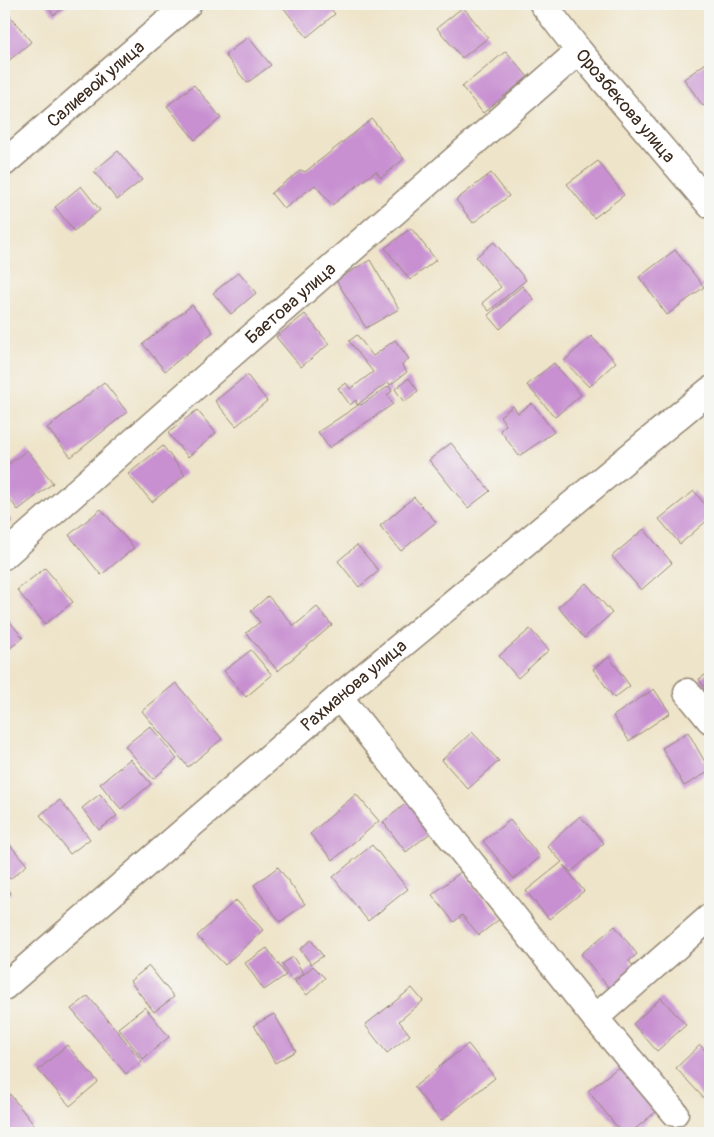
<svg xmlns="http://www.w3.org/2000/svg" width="714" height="1137" viewBox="0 0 714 1137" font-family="Pangolin,sans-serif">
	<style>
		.building { fill: #c890d1 }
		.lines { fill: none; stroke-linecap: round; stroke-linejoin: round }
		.street-casing { stroke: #948774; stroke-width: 29 }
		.street { stroke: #fff; stroke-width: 26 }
		.labels { text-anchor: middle; stroke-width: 5; stroke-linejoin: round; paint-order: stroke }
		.street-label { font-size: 18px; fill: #3b2a1e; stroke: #f6f6f2 }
	</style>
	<rect width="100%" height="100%" fill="#f6f6f2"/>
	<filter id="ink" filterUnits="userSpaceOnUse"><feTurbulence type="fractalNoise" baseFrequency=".02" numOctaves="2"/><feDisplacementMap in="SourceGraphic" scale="10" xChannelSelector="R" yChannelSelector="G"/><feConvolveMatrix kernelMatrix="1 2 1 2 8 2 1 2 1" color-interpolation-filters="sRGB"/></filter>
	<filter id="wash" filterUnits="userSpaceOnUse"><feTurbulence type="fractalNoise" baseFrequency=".0096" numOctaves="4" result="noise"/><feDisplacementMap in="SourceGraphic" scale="20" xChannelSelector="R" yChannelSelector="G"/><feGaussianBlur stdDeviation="1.12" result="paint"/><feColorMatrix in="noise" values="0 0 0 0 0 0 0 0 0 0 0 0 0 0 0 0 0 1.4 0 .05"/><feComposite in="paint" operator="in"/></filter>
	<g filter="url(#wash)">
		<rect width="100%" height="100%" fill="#eee4c9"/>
		<g id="blocks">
			<g class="building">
				<path d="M45,4H68L54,15Z"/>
				<path d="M286,4H327L335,14L307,37L282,6Z"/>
				<path d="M463,7L488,38L462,58L437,28Z"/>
				<path d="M4,8L31,42L6,63L4,60Z"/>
				<path d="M248,37L271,65L247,83L225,55Z"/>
				<path d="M506,51L528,77L483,113L462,87Z"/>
				<path d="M710,60V100L703,106L684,79Z"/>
				<path d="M194,85L221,118L195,140L167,106Z"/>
				<path d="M372,119L404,159L381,178L376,171L332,205L315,185L284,209L271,193L301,170L305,172Z"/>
				<path d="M118,151L142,180L117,200L94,171Z"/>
				<path d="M598,161L624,195L594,218L567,184Z"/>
				<path d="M491,173L509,196L473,223L456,200Z"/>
				<path d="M81,186L100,210L74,231L55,207Z"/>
				<path d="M411,228L436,260L410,280L385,248Z"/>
				<path d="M494,242L526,280L489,311L482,303L501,287L476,257Z"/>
				<path d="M675,250L704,287L667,315L639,277Z"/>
				<path d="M370,260L399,309L366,328L336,280Z"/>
				<path d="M239,272L256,293L231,314L213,293Z"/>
				<path d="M522,286L534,299L500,329L488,315Z"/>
				<path d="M192,305L213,332L165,371L143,344Z"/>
				<path d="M305,314L329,344L301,367L276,337Z"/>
				<path d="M357,335L373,356L395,340L409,359L402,365L407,372L390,385L388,382L357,405L356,400L350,405L338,388L346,383L350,389L373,372L349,341Z"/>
				<path d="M591,336L616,362L589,387L564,361Z"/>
				<path d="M554,363L581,395L555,417L527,385Z"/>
				<path d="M247,375L267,401L236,426L215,401Z"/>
				<path d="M409,378L418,391L404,402L395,389Z"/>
				<path d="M104,382L127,412L71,457L47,428Z"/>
				<path d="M389,386L392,391L387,395L393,404L329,448L318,432L360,404L361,405Z"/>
				<path d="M532,403L554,432L519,456L500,430L506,425L500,416L513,406L518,413Z"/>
				<path d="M197,410L216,433L188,457L168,433Z"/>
				<path d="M451,443L490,491L468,508L429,460Z"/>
				<path d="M163,446L185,475L152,502L128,474Z"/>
				<path d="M27,450L53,483L18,510L4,492V468Z"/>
				<path d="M694,491L710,511V518L680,544L659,519Z"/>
				<path d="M414,497L436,522L401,551L380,526Z"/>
				<path d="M101,509L134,548L101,575L69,535Z"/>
				<path d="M4,511L12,521L4,528Z"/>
				<path d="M644,529L672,563L641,590L612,556Z"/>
				<path d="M357,545L379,571L359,587L338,561Z"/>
				<path d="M45,568L73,602L45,624L17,590Z"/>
				<path d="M586,583L612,613L584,638L558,607Z"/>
				<path d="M268,596L294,626L317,607L332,625L278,671L246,633L260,622L251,611Z"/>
				<path d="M4,614L23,638L4,653Z"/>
				<path d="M530,629L549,650L518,678L499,656Z"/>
				<path d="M251,650L272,675L246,697L224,671Z"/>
				<path d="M609,657L630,686L614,698L593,669Z"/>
				<path d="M710,672V696L699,679Z"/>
				<path d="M176,683L222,739L188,767L142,711Z"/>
				<path d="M654,689L670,713L629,741L613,716Z"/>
				<path d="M150,726L177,759L153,779L125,746Z"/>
				<path d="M472,732L499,761L468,789L442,760Z"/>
				<path d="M688,732L710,771L684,786L662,748Z"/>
				<path d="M130,759L151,784L121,809L100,784Z"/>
				<path d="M100,794L117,816L99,830L82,808Z"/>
				<path d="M356,794L379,821L333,860L310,834Z"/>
				<path d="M60,800L90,839L70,854L40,815Z"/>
				<path d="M409,801L433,831L406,852L383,822Z"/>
				<path d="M580,816L604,843L571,872L563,865L584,891L549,919L526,891L562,862L547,846Z"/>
				<path d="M510,820L540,857L514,879L483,841Z"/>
				<path d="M5,839L27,865L10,879L4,872V840Z"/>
				<path d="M372,845L408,889L368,921L333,877Z"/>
				<path d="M278,867L305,904L280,922L254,885Z"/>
				<path d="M462,871L501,918L479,935L462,915L454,922L432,895Z"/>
				<path d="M4,883L11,893L4,899Z"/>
				<path d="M236,900L263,930L225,965L197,936Z"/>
				<path d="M615,926L637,954L629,961L639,974L614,994L581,954Z"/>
				<path d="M311,940L323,956L311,964L300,949Z"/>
				<path d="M267,948L286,975L264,990L245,963Z"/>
				<path d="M293,957L304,974L313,966L325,978L307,995L295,982L304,974L292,981L282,964Z"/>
				<path d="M149,966L174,997L154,1012L130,981Z"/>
				<path d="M412,988L423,1001L399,1021L410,1035L387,1053L365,1025Z"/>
				<path d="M88,996L142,1061L126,1074L71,1009Z"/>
				<path d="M661,998L686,1025L657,1051L633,1024Z"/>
				<path d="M145,1007L169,1037L143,1059L118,1028Z"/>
				<path d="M274,1014L296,1051L275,1063L254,1025Z"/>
				<path d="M468,1044L495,1078L441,1121L414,1087Z"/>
				<path d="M67,1045L98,1082L70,1106L38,1070Z"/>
				<path d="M700,1045L710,1056V1105L676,1068Z"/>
				<path d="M621,1065L657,1111L630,1133H622L588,1091Z"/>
				<path d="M9,1093L34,1125L24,1133H4V1097Z"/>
			</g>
		</g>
	</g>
	<g filter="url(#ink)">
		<use href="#blocks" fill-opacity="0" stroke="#948774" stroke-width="1"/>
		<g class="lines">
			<g class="street-casing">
				<g id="street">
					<path id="s1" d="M543,4L579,51L710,205"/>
					<path id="s2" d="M4,163L188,4"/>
					<path id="s3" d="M4,556L215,369L579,51"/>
					<path d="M687,692L710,720"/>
					<path d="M339,697L595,1018L675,1113"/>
					<path id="s4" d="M4,987L339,697L710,390"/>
					<path d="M595,1018L710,917"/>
				</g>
			</g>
			<use href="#street" class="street"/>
		</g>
	</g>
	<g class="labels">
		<g class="street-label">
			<text dy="6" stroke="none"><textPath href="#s2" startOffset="121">Салиевой улица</textPath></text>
			<text dy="6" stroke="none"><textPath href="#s1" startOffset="131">Орозбекова улица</textPath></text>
			<text dy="6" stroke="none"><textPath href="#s3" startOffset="382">Баетова улица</textPath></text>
			<text dy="6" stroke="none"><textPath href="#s4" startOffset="462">Рахманова улица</textPath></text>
		</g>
	</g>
	<rect width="714" height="1137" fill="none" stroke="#f6f6f2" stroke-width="20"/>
</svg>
